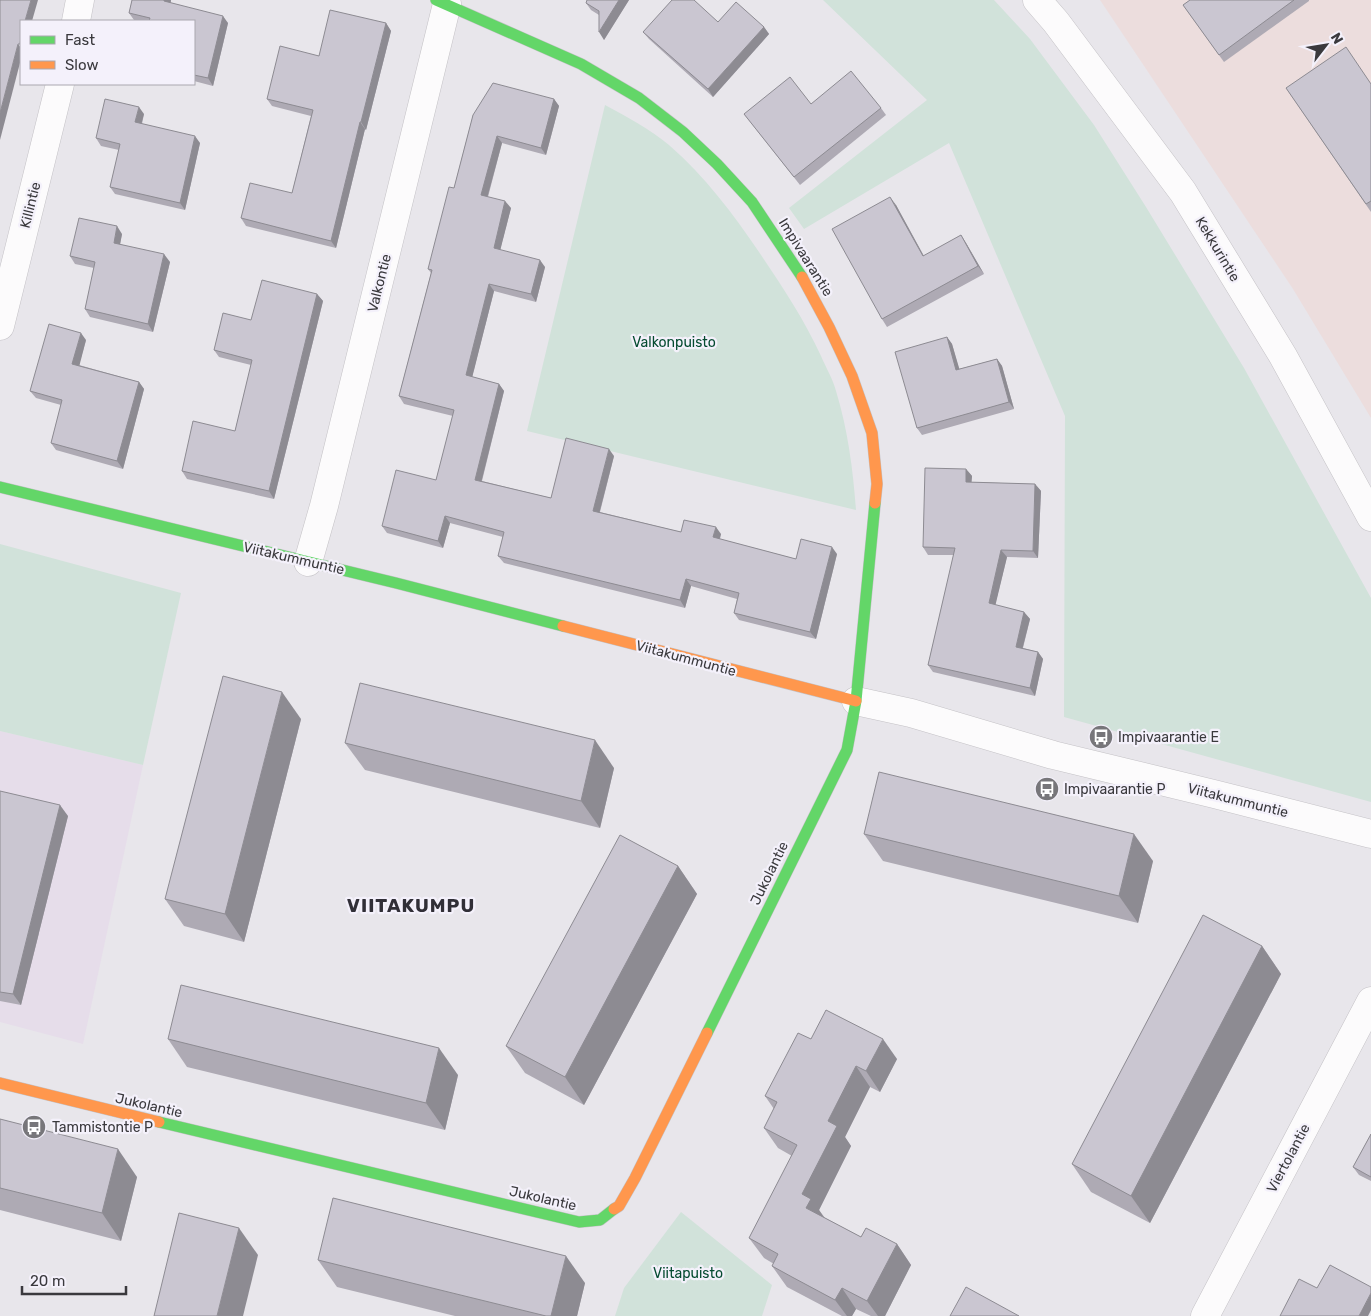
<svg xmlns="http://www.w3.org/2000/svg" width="1371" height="1316" viewBox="0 0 1371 1316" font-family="Rubik,sans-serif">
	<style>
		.commercial { fill: #e6ddea }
		.industrial { fill: #ecdddd }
		.green { fill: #d1e2da }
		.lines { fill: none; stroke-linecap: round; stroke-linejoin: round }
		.street-casing { stroke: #c4c2c6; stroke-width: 29 }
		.fast-casing { stroke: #c4c2c6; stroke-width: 12 }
		.slow-casing { stroke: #c4c2c6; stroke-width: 12 }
		.street { stroke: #fcfbfc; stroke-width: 28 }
		.fast { stroke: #63d668; stroke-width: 11 }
		.slow { stroke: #ff974d; stroke-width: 11 }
		.wall { fill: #aeaab4 }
		.shaded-wall { fill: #8d8b92 }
		.building { fill: #cac6d1; stroke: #8d8b92 }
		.labels { text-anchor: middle; stroke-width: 4.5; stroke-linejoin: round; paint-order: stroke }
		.street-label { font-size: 14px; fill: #3a393d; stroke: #f4f1fb }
		.park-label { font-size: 14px; fill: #054b30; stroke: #f4f1fb }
		.poi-label { font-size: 14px; fill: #3a393d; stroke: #f4f1fb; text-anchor: start }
		.district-label { font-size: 19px; font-weight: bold; letter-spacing: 1px; fill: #312f37; stroke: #f4f1fb }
	</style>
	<rect width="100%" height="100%" fill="#e8e6eb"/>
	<path class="commercial" d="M0,731L143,765L83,1044L0,1022Z"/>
	<path class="industrial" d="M1100,0H1371V418L1293,289Z"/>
	<g class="green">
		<path d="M823,0H994L1030,39L1094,125L1146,207L1244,368L1371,598V802L1064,717L1065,416L949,143L804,229L789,208L927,100Z"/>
		<path d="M605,105C627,117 650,129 669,145C705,176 733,214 759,252C782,286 804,319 821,356C826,368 833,379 836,391C848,430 853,470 856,510L527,431Z"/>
		<path d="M0,544L181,593L143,765L0,731Z"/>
		<path d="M681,1212L772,1285L762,1316H615L624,1288Z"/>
	</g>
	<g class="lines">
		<g class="street-casing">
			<g id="street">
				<path d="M1037,0L1056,22L1183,192L1283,356L1371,517"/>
				<path d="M76,21L80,0"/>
				<path d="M0,326L60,84"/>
				<path d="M308,562L324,506L447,4"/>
				<path d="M856,701L911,713L1053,755L1214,794L1371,834"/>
				<path d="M1205,1316L1371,1001"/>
			</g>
		</g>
		<g class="fast-casing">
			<g id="fast">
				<path d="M436,0L581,64L639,98L683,132L717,164L752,202L802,277"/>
				<path d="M0,487L396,583L563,626"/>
				<path d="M707,1033L847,750L856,701L875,503"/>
				<path d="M159,1122L579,1222L600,1220L614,1209"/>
			</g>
		</g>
		<g class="slow-casing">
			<g id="slow">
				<path d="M802,277L829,327L852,376L872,433L877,484L875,503"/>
				<path d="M563,626L856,701"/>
				<path d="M0,1083L159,1122"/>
				<path d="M614,1209L619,1206L635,1178L707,1033"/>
			</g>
		</g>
		<use href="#street" class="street"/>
		<use href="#fast" class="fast"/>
		<use href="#slow" class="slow"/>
	</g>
	<g class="wall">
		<path d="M132,0H171V3L228,23L213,86L194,81V21H139L134,20L129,13Z"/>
		<path d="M629,0L604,40L599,15L591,10L586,3Z"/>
		<path d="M1190,0H1309V1L1224,62L1183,5Z"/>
		<path d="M718,22L764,27L769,34L713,97L649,39L643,32Z"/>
		<path d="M386,23L391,31L366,130L365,129L336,248L246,226L241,218L292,193L311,116L272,106L267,99L319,56Z"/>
		<path d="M1371,84V212L1286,88Z"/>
		<path d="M554,99L559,106L546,155L502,143L488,197L511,208L500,250L545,267L536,302L494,291L472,377L499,384L504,391L482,481L551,498L614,456L600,512L681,532L721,534L720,539L796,559L837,554L816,639L739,620L734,613L737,599L691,586L685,608L504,563L498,556L503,537L450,523L443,548L387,533L382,526L436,480L453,416L404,404L399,396L431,273L428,269L454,188L473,115Z"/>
		<path d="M811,104L881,108L886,115L800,185L744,114Z"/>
		<path d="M144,114L142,124L200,143L185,210L115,194L110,187L119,150L101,146L96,138Z"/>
		<path d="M896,205L924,256L961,235L966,243L984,274L887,327L882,319Z"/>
		<path d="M122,234L120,244L170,262L153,332L90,317L85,309L94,268L75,264L70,256Z"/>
		<path d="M317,294L323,301L274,499L187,479L182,471L235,431L251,365L219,357L214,350L251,320Z"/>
		<path d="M947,337L952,344L959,369L997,359L1002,366L1014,409L922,435L917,428Z"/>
		<path d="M86,340L79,365L139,382L144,389L123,469L56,450L51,443L61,405L36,398L30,391Z"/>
		<path d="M966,469L972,476L971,482L1035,484L1041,491L1038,558L1007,557L995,605L1024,612L1030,619L1023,648L1038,652L1043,659L1035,696L933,672L928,665L954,555H928L923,547Z"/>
		<path d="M301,719L244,942L184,926L165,899Z"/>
		<path d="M345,743L614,768L600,828L365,770Z"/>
		<path d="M0,791L68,816L21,1005L0,1001Z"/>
		<path d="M864,834L1153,861L1138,923L883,861Z"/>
		<path d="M678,866L697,894L584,1105L525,1073L506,1046Z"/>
		<path d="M1262,946L1281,974L1150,1223L1091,1192L1072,1164Z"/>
		<path d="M168,1039L458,1075L445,1130L187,1067Z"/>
		<path d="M811,1039L897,1059L880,1092L870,1087L845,1137L851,1146L819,1210L825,1218L861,1237L897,1244L911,1265L885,1316H871L856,1309L852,1316H842L787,1287L772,1266L774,1264L764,1258L749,1238L792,1156L778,1148L764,1128L774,1109L765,1096Z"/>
		<path d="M0,1119L137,1177L121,1241L0,1210Z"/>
		<path d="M1371,1134V1181L1359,1175L1353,1167Z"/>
		<path d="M318,1260L585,1283L577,1316H455L337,1287Z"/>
	</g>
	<g class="shaded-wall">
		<path d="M31,0H38L32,21H25Z"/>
		<path d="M164,0H171L169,9L164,1Z"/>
		<path d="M619,0H629L604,40L599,32Z"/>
		<path d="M223,16L228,23L213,86L208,78Z"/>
		<path d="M386,23L391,31L366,130L361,122Z"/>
		<path d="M764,27L769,34L713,97L708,89Z"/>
		<path d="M18,44L21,48V59L0,140V113Z"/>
		<path d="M554,99L559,106L546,155L541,148Z"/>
		<path d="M139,107L144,114L140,129L135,122Z"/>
		<path d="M360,122L365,129L336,248L331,241Z"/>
		<path d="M195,136L200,143L185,210L180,203Z"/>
		<path d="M497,136L502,143L486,202L481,195Z"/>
		<path d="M890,197L896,205L928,264L923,256Z"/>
		<path d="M505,201L511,208L499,255L494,248Z"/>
		<path d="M117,226L122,234L119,250L114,243Z"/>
		<path d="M961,235L966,243L984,274L978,266Z"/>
		<path d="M164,254L170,262L153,332L148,324Z"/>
		<path d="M540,260L545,267L536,302L531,294Z"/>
		<path d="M489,284L494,291L471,382L466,375Z"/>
		<path d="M317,294L323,301L274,499L269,491Z"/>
		<path d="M81,333L86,340L78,371L72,364Z"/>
		<path d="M947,337L952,344L962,378L956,370Z"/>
		<path d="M997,359L1002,366L1014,409L1009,402Z"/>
		<path d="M139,382L144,389L123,469L117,461Z"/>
		<path d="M499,384L504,391L480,487L475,480Z"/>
		<path d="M609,449L614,456L598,518L593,511Z"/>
		<path d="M966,469L972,476L971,489L966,482Z"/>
		<path d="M1035,484L1041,491L1038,558L1033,551Z"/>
		<path d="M445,516L450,523L443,548L438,541Z"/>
		<path d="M716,527L721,534L718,544L713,537Z"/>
		<path d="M832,547L837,554L816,639L810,632Z"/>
		<path d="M1001,550L1007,557L994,611L989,603Z"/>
		<path d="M686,579L691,586L685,608L680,600Z"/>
		<path d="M1024,612L1030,619L1021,654L1016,647Z"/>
		<path d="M1038,652L1043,659L1035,696L1030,688Z"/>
		<path d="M282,692L301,719L244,942L225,914Z"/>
		<path d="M595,740L614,768L600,828L581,801Z"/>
		<path d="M60,805L68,816L21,1005L13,994Z"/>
		<path d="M1134,834L1153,861L1138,923L1119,896Z"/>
		<path d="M678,866L697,894L584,1105L565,1077Z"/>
		<path d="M1262,946L1281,974L1150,1223L1131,1196Z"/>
		<path d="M883,1039L897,1059L880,1092L866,1071Z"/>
		<path d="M439,1048L458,1075L445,1130L426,1103Z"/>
		<path d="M856,1066L870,1087L845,1137L851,1146L819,1210L825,1219L806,1208L802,1194L828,1121Z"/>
		<path d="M118,1149L137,1177L121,1241L102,1213Z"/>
		<path d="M239,1228L258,1255L243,1316H217Z"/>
		<path d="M897,1244L911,1265L885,1316H878L867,1301Z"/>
		<path d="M566,1256L585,1283L577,1316H551Z"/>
		<path d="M842,1288L856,1309L852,1316H847L835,1300Z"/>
		<path d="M1371,1293V1310L1368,1316H1359Z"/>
	</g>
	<g class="building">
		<path d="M0,0H31L25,21H21V38L20,44H18L0,113Z"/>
		<path d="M132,0H164V1L223,16L208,78L194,75V21H149L150,18L129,13Z"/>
		<path d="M587,0H619L599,32V11L586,3Z"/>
		<path d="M672,0H694L718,22L736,2L764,27L708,89L643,32Z"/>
		<path d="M1190,0H1294L1219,55L1183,5Z"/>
		<path d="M330,10L386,23L361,122H360L331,241L241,218L250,183L292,193L313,110L267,99L280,46L319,56Z"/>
		<path d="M1346,47L1371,84V201L1366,204L1286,88Z"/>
		<path d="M851,71L881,108L794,177L744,114L790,77L811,104Z"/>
		<path d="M493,83L554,99L541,148L497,136L481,195L505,201L494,248L540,260L531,294L489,284L466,375L499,384L475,480L551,498L566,438L609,449L593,511L681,532L684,520L716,527L713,537L796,559L801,539L832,547L810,632L734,613L739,593L686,579L680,600L498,556L504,532L445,516L438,541L382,526L396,470L436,480L454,410L399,396L432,270L428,269L449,187L454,188L473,115Z"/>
		<path d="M105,99L139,107L135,122L195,136L180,203L110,187L120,144L96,138Z"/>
		<path d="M890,197L923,256L961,235L978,266L882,319L832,229Z"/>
		<path d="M79,218L117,226L114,243L164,254L148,324L85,309L95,262L70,256Z"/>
		<path d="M262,280L317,294L269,491L182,471L193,421L235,431L252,360L214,350L223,313L251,320Z"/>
		<path d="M49,324L81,333L72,364L139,382L117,461L51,443L62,400L30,391Z"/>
		<path d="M947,337L956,370L997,359L1009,402L917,428L895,352Z"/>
		<path d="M925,468L966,469V482L1035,484L1033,551L1001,550L989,603L1024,612L1016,647L1038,652L1030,688L928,665L955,548L923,547Z"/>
		<path d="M223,676L282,692L225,914L165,899Z"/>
		<path d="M360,683L595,740L581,801L345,743Z"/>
		<path d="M879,772L1134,834L1119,896L864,834Z"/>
		<path d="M0,791L60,805L13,994L0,992Z"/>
		<path d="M620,835L678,866L565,1077L506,1046Z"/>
		<path d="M1203,915L1262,946L1131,1196L1072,1164Z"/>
		<path d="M181,985L439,1048L426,1103L168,1039Z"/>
		<path d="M826,1010L883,1039L866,1071L856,1066L828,1121L837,1126L802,1194L811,1199L806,1208L861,1237L866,1228L897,1244L867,1301L842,1288L835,1300L792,1277L772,1266L778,1254L749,1238L797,1145L764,1128L777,1102L765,1096L798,1033L811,1039Z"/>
		<path d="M0,1119L118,1149L102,1213L0,1188Z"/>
		<path d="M1371,1134V1177L1353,1167Z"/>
		<path d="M333,1198L566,1256L551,1316H546L318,1260Z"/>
		<path d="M179,1213L239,1228L217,1316H154Z"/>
		<path d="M1330,1265L1371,1287V1293L1359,1316H1280L1299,1279L1317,1288Z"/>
		<path d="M966,1287L1019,1316H950Z"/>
	</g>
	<defs>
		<g id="bus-disc" transform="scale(1.25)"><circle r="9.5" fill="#77767a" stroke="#f4f1fb"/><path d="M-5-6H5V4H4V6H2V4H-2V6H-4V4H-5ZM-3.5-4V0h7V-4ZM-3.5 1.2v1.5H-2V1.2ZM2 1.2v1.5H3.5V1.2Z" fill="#fff"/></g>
	</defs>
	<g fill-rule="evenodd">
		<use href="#bus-disc" x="1101" y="737"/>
		<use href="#bus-disc" x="1047" y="789"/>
		<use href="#bus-disc" x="34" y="1127"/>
	</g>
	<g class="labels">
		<g class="street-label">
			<text transform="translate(30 205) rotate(-76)" y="5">Killintie</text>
			<text transform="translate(1218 249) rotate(59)" y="5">Kekkurintie</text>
			<text transform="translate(806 257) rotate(58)" y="5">Impivaarantie</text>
			<text transform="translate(379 283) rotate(-76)" y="5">Valkontie</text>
			<text transform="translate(294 558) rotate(13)" y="5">Viitakummuntie</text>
			<text transform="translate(686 658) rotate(15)" y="5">Viitakummuntie</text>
			<text transform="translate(1238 800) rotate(14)" y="5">Viitakummuntie</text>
			<text transform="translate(769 873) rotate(-64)" y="5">Jukolantie</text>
			<text transform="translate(149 1105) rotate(13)" y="5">Jukolantie</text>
			<text transform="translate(1288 1158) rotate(-62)" y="5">Viertolantie</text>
			<text transform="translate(543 1198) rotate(13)" y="5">Jukolantie</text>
		</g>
		<g class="park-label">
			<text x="674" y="347">Valkonpuisto</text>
			<text x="688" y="1278">Viitapuisto</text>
		</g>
		<g class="poi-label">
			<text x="1118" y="742">Impivaarantie E</text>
			<text x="1064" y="794">Impivaarantie P</text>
			<text x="52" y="1132">Tammistontie P</text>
		</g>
		<g class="district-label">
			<text x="411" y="912">VIITAKUMPU</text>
		</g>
	</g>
	<rect x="20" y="20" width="175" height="65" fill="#f4f1fb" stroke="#aaa7af"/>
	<rect x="30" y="36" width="25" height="8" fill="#63d668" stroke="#aaa7af"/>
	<text x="65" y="45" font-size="15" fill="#3a393d">Fast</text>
	<rect x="30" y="61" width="25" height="8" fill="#ff974d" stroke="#aaa7af"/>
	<text x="65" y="70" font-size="15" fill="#3a393d">Slow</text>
	<g transform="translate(1326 45) rotate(59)" stroke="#f4f1fb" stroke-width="4" paint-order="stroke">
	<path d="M0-4L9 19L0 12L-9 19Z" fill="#3a393d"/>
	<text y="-8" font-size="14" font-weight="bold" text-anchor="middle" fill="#3a393d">N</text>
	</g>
	<path d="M22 1286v8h104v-8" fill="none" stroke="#3a393d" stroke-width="2.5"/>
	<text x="30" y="1286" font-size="15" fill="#3a393d" stroke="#f4f1fb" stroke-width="4" paint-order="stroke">20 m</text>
</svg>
